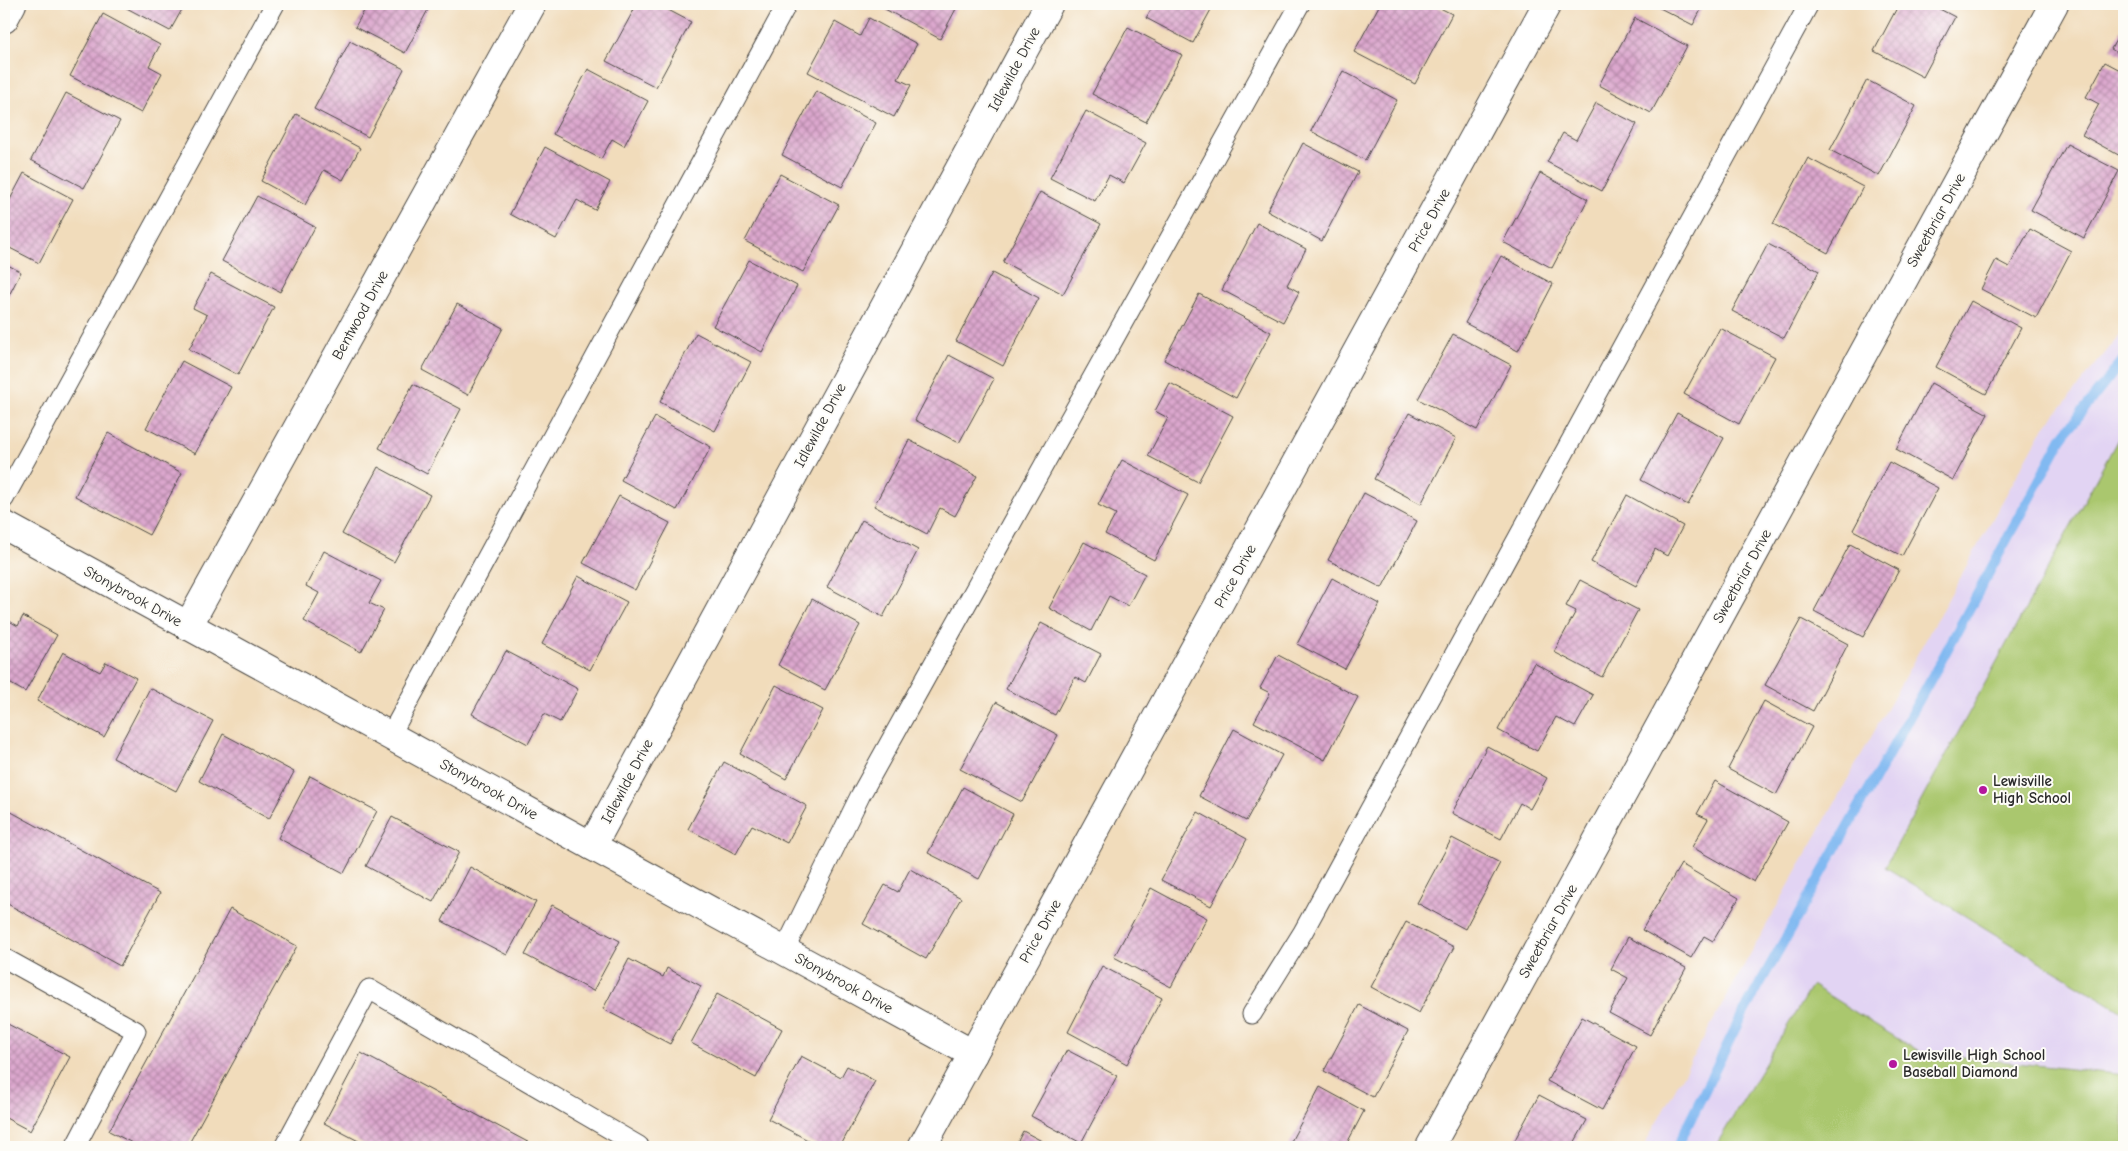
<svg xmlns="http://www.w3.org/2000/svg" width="2128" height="1151" viewBox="0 0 2128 1151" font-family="'Comic Neue',sans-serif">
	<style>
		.built { fill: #e2d4f3 }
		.grass { fill: #aac76e; stroke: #6a794c }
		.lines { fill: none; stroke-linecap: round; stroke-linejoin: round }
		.stream { stroke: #81b9f1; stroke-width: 10 }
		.building { fill: url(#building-cross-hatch) }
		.service-casing { stroke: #494641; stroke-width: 21 }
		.minor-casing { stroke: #494641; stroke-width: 30 }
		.service { stroke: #fff; stroke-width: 19 }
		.minor { stroke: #fff; stroke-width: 28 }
		.poi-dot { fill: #b5179e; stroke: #fdfcf7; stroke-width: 2 }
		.labels { text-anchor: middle; stroke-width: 4; stroke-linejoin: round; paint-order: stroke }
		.street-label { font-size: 15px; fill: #2b2b2b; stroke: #fdfcf7 }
		.poi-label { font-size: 15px; font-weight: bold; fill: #2b2b2b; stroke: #fdfcf7; text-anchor: start }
	</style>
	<defs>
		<pattern id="building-cross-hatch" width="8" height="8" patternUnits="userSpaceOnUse" patternTransform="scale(1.25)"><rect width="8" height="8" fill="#dca7ce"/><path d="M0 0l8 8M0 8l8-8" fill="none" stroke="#b388a7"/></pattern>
	</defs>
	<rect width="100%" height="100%" fill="#fdfcf7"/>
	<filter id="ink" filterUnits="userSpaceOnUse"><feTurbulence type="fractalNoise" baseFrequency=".02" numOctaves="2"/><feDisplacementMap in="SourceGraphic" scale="10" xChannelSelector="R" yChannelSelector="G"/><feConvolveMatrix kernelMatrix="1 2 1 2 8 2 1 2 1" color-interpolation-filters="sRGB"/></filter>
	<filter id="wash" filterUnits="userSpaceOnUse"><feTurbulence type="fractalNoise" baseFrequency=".0096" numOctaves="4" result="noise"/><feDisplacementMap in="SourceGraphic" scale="20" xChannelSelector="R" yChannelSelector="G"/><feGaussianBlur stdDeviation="1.12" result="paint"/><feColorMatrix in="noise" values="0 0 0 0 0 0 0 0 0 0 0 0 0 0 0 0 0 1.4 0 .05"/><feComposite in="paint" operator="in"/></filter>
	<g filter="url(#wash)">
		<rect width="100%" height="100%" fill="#f1dcbb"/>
		<path class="built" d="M2124,330V1147H1643L2041,432Z"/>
		<g class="grass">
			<path d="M2124,428V1013L1885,867Z"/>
			<path d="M1812,985L1919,1052L2124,1075V1147H1715Z"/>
		</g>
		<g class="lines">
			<path class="stream" d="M1677,1147L1739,1021L1941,661L2063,436L2124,359"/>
		</g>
		<g id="blocks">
			<g class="building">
				<path d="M119,4H185L170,31Z"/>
				<path d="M368,4H431L405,53L355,27Z"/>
				<path d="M637,4H657L691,22L656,87L606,61Z"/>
				<path d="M885,4H951L957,7L940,39L883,8Z"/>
				<path d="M1154,4H1214L1193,43L1146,18Z"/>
				<path d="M1380,4H1432L1452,14L1415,84L1354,52Z"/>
				<path d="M1652,4H1704L1693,25Z"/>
				<path d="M1899,4H1930L1955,17L1923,77L1874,51Z"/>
				<path d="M103,14L160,45L149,66L162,73L141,113L70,76Z"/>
				<path d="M869,18L917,44L898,79L911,85L894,117L808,72L835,22L860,36Z"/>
				<path d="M1635,18L1687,46L1651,113L1599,85Z"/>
				<path d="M2124,25V57L2111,49Z"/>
				<path d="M1128,27L1182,55L1146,122L1092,94Z"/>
				<path d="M350,41L404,69L368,137L314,109Z"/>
				<path d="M2105,62L2124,72V158L2082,135L2099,104L2086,97Z"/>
				<path d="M588,69L648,101L624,146L612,139L601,159L553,134Z"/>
				<path d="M1343,71L1397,100L1365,160L1311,131Z"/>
				<path d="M1867,80L1916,106L1879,176L1830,150Z"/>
				<path d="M816,91L876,123L842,187L782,155Z"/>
				<path d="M66,93L120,121L84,188L31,160Z"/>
				<path d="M1596,103L1637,124L1602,191L1547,162L1563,133L1576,140Z"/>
				<path d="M1086,111L1146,143L1124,183L1109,175L1095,201L1050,178Z"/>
				<path d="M296,114L360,148L343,180L324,170L305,205L261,181Z"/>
				<path d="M1303,143L1358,172L1322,241L1267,211Z"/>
				<path d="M2067,144L2119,171L2084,238L2031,210Z"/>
				<path d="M545,147L610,182L595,210L577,200L556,239L510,214Z"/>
				<path d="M1808,158L1863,187L1828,253L1773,224Z"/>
				<path d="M24,173L73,199L39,263L4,245V211Z"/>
				<path d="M1540,173L1588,199L1552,268L1503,242Z"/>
				<path d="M780,174L839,205L803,272L745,241Z"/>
				<path d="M1040,192L1101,224L1063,294L1003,262Z"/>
				<path d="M257,196L315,227L280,292L222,261Z"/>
				<path d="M1257,223L1306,249L1287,285L1299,292L1283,322L1222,290Z"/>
				<path d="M2030,229L2071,251L2036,318L1981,289L1996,260L2009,267Z"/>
				<path d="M1768,244L1819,271L1784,338L1732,311Z"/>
				<path d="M1501,256L1553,284L1518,351L1465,323Z"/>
				<path d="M749,260L797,286L762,352L713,326Z"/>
				<path d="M4,263L21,272L4,305Z"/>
				<path d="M992,273L1039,298L1003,366L956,341Z"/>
				<path d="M211,274L274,307L238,375L189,349L207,315L193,308Z"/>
				<path d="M1199,294L1271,332L1236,398L1164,360Z"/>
				<path d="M1971,301L2021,328L1986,394L1936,367Z"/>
				<path d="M457,304L503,328L468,395L422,370Z"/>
				<path d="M1720,328L1775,357L1739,424L1684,394Z"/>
				<path d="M696,333L751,362L715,431L660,402Z"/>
				<path d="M1453,334L1511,365L1477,430L1418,399Z"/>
				<path d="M949,355L994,379L959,443L915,420Z"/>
				<path d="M182,361L231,387L195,454L146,428Z"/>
				<path d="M1170,383L1233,416L1198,482L1148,456L1168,418L1155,411Z"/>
				<path d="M1931,383L1988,414L1953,480L1896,449Z"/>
				<path d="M413,384L461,409L427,474L379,448Z"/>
				<path d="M1409,413L1456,438L1421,504L1374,479Z"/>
				<path d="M1677,413L1724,438L1688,505L1641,480Z"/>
				<path d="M655,417L711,447L677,510L621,480Z"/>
				<path d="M108,433L182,473L149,535L75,496Z"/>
				<path d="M909,440L977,476L955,516L940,508L927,534L874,506Z"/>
				<path d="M1122,460L1188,495L1154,560L1105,534L1116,514L1098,505Z"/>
				<path d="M1889,462L1938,488L1902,556L1853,530Z"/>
				<path d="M378,467L430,495L394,562L342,534Z"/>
				<path d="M1364,493L1417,521L1382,588L1328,560Z"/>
				<path d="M1627,495L1683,526L1667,556L1655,549L1636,586L1591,562Z"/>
				<path d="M619,496L670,523L635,590L583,563Z"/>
				<path d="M862,520L918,550L883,617L827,587Z"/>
				<path d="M1084,542L1145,574L1128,606L1109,596L1091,631L1049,608Z"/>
				<path d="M1850,544L1899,570L1863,637L1814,611Z"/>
				<path d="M324,551L381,581L369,603L384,610L361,652L304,621L319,593L306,586Z"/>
				<path d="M578,576L627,602L590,670L542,644Z"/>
				<path d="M1332,578L1380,604L1345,669L1297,644Z"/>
				<path d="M1580,580L1638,610L1602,677L1554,652L1576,611L1566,606Z"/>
				<path d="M812,599L860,625L825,690L778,665Z"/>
				<path d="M23,616L57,635L25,692L4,680V618L18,626Z"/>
				<path d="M1801,619L1848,644L1813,711L1765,685Z"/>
				<path d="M1041,623L1101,654L1086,683L1075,677L1055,715L1006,689Z"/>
				<path d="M506,651L578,689L560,722L544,714L528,744L472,714Z"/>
				<path d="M63,652L100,672L106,662L136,678L104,737L37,701Z"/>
				<path d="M1278,655L1358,697L1325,760L1254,722L1270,693L1260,688Z"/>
				<path d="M1534,663L1593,695L1575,727L1556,717L1537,751L1498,730Z"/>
				<path d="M776,685L823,710L786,779L740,754Z"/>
				<path d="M150,688L213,721L176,791L113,758Z"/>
				<path d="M1764,701L1812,727L1776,795L1728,769Z"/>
				<path d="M996,702L1058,735L1022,802L960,769Z"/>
				<path d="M1234,729L1282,755L1246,821L1199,796Z"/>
				<path d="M223,734L294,772L269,819L199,781Z"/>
				<path d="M1487,746L1547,778L1530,809L1520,803L1501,839L1452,813Z"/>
				<path d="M724,762L807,806L787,843L752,825L736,854L688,829Z"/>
				<path d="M310,776L377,811L344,873L278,838Z"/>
				<path d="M1715,781L1788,822L1754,882L1692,847L1708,819L1697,814Z"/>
				<path d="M963,787L1013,814L979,879L928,853Z"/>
				<path d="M4,808L160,893L120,966L4,902Z"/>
				<path d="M1198,812L1247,839L1211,906L1161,880Z"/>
				<path d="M392,817L459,852L433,902L366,866Z"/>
				<path d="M1452,838L1500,863L1465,929L1417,903Z"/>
				<path d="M1681,864L1739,898L1713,941L1704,936L1691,958L1642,930Z"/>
				<path d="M470,867L536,902L507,955L442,921Z"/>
				<path d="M910,869L961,898L926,959L863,924L885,885L898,892Z"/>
				<path d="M1151,888L1207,918L1171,987L1114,957Z"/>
				<path d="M552,905L620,941L593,991L525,955Z"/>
				<path d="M230,909L297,946L187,1147H140L109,1131Z"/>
				<path d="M1406,922L1454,947L1419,1013L1371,987Z"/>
				<path d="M1628,937L1686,968L1650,1035L1609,1013L1628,978L1611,969Z"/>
				<path d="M629,959L663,977L667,968L701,986L670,1044L603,1009Z"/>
				<path d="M1102,966L1162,998L1127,1064L1068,1032Z"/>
				<path d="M717,994L782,1029L756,1078L691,1043Z"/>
				<path d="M1359,1005L1408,1031L1373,1097L1324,1071Z"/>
				<path d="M1582,1017L1636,1046L1602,1110L1547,1081Z"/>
				<path d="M4,1022L70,1057L30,1131L4,1117Z"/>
				<path d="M1067,1050L1117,1076L1081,1143L1031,1116Z"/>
				<path d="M361,1053L537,1147H370L324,1123Z"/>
				<path d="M801,1056L841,1077L847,1066L875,1081L840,1147H821L768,1119Z"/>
				<path d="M1320,1087L1364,1111L1345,1147H1288Z"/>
				<path d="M1539,1095L1587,1120L1572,1147H1511Z"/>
				<path d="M1023,1131L1053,1147H1015Z"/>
			</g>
		</g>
	</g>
	<g filter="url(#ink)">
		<use href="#blocks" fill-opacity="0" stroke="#494641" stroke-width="1"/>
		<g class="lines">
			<g class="service-casing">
				<g id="service">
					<path d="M4,499L275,4"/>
					<path d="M390,736L787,4"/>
					<path d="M784,951L860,796L1300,4"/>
					<path d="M4,958L136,1031L75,1147"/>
					<path d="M1252,1014L1303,932L1809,4"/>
					<path d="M284,1147L369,989L639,1146L638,1147"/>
				</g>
			</g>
			<g class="minor-casing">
				<g id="minor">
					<path d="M4,19L12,4"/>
					<path d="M4,525L973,1054"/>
					<path d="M188,626L532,4"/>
					<path d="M592,846L1049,4"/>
					<path d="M922,1147L1547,4"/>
					<path d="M1430,1147L2054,4"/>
				</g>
			</g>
			<use href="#service" class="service"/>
			<use href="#minor" class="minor"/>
		</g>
	</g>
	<g class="poi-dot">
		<circle cx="1983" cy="790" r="5"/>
		<circle cx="1893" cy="1064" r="5"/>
	</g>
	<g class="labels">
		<g class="street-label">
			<text transform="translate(1014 69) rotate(-62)" y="5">Idlewilde Drive</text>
			<text transform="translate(1429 220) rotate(-61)" y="5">Price Drive</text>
			<text transform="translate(1936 220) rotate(-61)" y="5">Sweetbriar Drive</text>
			<text transform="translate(360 315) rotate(-61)" y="5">Bentwood Drive</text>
			<text transform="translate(820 425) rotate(-62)" y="5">Idlewilde Drive</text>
			<text transform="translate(1235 576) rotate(-61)" y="5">Price Drive</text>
			<text transform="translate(1742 576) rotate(-61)" y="5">Sweetbriar Drive</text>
			<text transform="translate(133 596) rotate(29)" y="5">Stonybrook Drive</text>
			<text transform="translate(627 781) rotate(-62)" y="5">Idlewilde Drive</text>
			<text transform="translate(489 789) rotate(29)" y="5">Stonybrook Drive</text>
			<text transform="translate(1040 931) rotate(-61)" y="5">Price Drive</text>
			<text transform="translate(1548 931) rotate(-61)" y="5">Sweetbriar Drive</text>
			<text transform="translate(844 983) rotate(29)" y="5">Stonybrook Drive</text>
		</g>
		<g class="poi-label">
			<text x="1993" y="786">Lewisville<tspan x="1993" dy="17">High School</tspan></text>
			<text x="1903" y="1060">Lewisville High School<tspan x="1903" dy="17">Baseball Diamond</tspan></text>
		</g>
	</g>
	<rect width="2128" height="1151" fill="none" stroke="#fdfcf7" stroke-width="20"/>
</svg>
